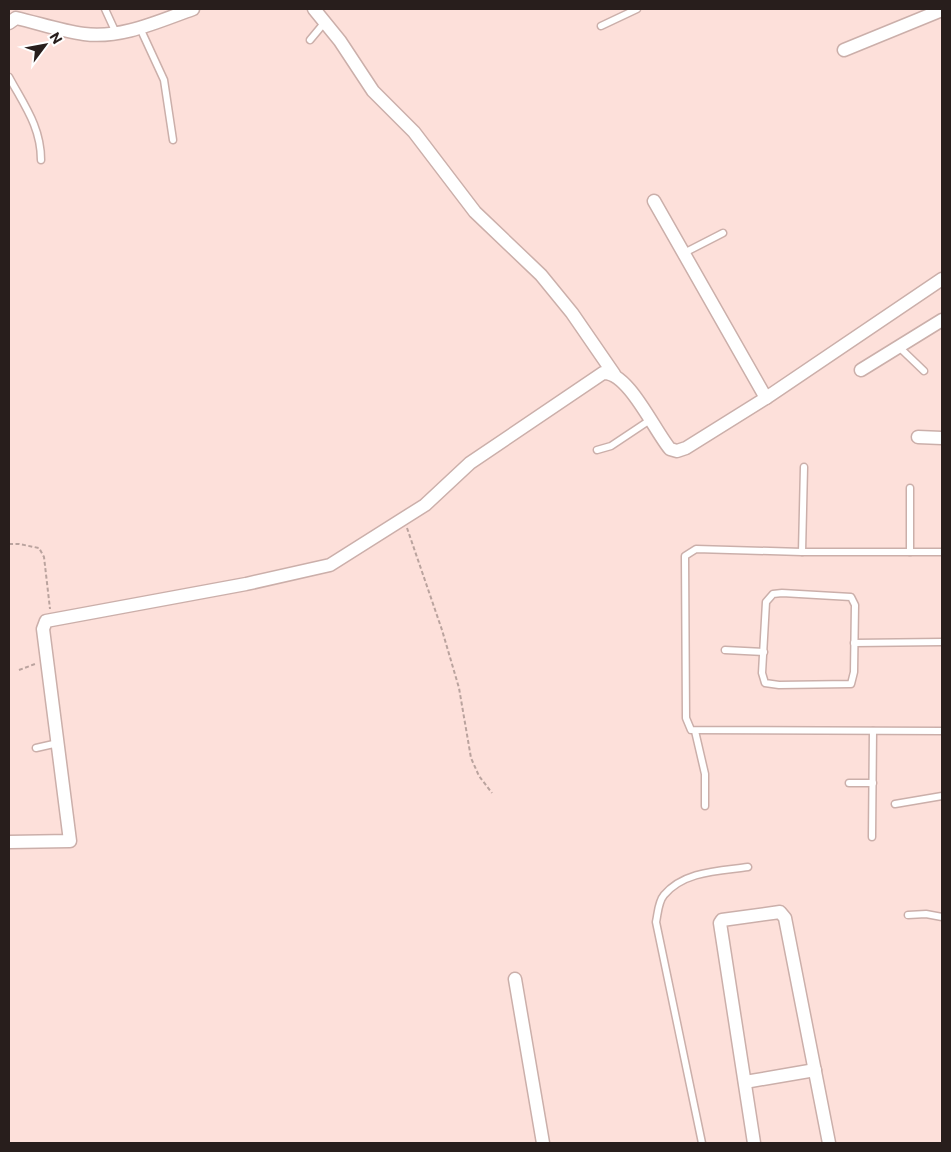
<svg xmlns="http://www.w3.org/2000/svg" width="951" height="1152" viewBox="0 0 951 1152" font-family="Commissioner,sans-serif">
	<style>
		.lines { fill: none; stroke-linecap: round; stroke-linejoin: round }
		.service-casing { stroke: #cbafaa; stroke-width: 9 }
		.minor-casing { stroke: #cbafaa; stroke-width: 15 }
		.path { stroke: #baa39e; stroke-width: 2; stroke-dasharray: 4 2.5; stroke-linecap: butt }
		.service { stroke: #fff; stroke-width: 6 }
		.minor { stroke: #fff; stroke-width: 12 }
	</style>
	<rect width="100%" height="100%" fill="#fde0da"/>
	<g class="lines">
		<g class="service-casing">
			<g id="service">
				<path d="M105,9L116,33"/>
				<path d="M601,26L637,9"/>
				<path d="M140,28L164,80L173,140"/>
				<path d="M310,40L325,22"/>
				<path d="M9,77C24,105 41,127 41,160"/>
				<path d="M684,253L723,233"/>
				<path d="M899,347L924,371"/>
				<path d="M597,450L611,446L650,420"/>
				<path d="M910,488V552"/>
				<path d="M802,552L804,467"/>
				<path d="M942,552H802L696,549L685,556L686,718L691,730L942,731"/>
				<path d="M782,593L851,597L855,605L854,672L851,684L779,685L765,683L762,673L766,602L773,594Z"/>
				<path d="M854,643L942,642"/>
				<path d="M725,650L764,652"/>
				<path d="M695,731L705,774V806"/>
				<path d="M36,748L58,743"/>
				<path d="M849,783H873"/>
				<path d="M895,804L942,796"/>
				<path d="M872,837L873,731"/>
				<path d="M908,915L926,914L942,917"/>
				<path d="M702,1143L656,922C658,913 658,902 664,895C684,871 719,871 748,867"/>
			</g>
		</g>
		<g class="minor-casing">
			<g id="minor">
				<path d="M314,9L340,41L373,91L414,132L475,212L541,275L572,313L614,374"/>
				<path d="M9,23L16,18C38,23 61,31 84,34C121,39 159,21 193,9"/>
				<path d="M844,50L942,10"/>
				<path d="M654,201L766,398"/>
				<path d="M861,370L942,320"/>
				<path d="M918,437L942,438"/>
				<path d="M9,842L70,841L43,629L46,621L246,584L330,565L425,505L470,463L603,373C628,371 654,430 670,449L677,451L686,448L766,398L942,279"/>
				<path d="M515,979L543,1143"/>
				<path d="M745,1082L815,1070"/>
				<path d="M754,1143L720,923L722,920L780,912L785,918L829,1143"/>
			</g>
		</g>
		<g class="path">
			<path d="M407,528L442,630L459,688L471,758L479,776L492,793"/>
			<path d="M9,544H19L39,548L44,557L50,609"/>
			<path d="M19,670L35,664"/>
		</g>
		<use href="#service" class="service"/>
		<use href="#minor" class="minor"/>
	</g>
	<rect width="951" height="1152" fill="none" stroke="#281e1c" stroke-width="20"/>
	<g transform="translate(45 45) rotate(58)" stroke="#ffffff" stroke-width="4" paint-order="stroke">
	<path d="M0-4L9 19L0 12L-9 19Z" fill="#281e1c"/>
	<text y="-8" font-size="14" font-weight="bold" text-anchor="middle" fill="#281e1c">N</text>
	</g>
</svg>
